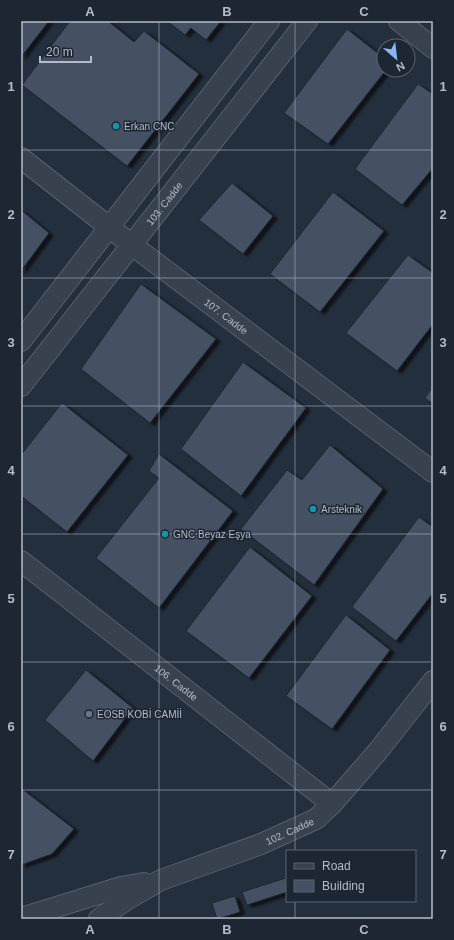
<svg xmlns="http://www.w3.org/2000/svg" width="454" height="940" viewBox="0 0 454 940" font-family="Helvetica,sans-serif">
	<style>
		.building { fill: #455162; stroke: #1f2835; filter: url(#shadow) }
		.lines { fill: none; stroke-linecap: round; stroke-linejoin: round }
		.minor-casing { stroke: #565f6c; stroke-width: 22 }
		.minor { stroke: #38414e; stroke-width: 20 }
		.grid { fill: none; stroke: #b4bcc9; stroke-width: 1; stroke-opacity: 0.55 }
		.culture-dot { fill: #0f9aa8; stroke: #1d2633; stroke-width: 1.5 }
		.worship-dot { fill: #6b7280; stroke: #1d2633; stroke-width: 1.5 }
		.labels { text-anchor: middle; stroke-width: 3; stroke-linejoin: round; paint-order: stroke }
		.poi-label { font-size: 10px; fill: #b4bcc9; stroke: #1d2633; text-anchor: start }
		.street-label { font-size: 10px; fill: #b4bcc9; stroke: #1d2633 }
		.neatline { fill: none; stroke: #b4bcc9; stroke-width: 1.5 }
		.grid-label { font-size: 13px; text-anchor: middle; font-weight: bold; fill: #b4bcc9 }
	</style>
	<defs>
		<filter id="shadow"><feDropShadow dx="4.5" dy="2.5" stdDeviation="1" flood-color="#0009"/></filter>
	</defs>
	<rect width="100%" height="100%" fill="#242f3e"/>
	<g class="building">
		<path d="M21,21H49L21,57Z"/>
		<path d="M70,21H108L134,42L144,31L199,74L127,166L22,85Z"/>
		<path d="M167,21H221L206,40L191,28L185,35Z"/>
		<path d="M347,29L384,58V70H386L328,144L284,113Z"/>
		<path d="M418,84L433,94V168L402,205L355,169Z"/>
		<path d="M232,183L273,216L243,254L199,220Z"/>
		<path d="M333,192L384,231L320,312L270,274Z"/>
		<path d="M21,210L49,233L21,271Z"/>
		<path d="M408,255L433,273V324L397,371L346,333Z"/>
		<path d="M141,284L216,339L150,423L81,369Z"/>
		<path d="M243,362L306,408L241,496L181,449Z"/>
		<path d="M433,387V404L425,398Z"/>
		<path d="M62,403L128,455L67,532L21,496V455Z"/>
		<path d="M330,445L383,489L314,585L241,529L287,470L302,480Z"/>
		<path d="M159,454L233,511L159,608L96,558L159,478L149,471Z"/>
		<path d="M419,517L433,527V593L396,641L352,607Z"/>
		<path d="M250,547L312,596L249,678L186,631Z"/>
		<path d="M346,615L390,650L332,729L286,696Z"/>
		<path d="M86,670L133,708L93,761L45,720Z"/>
		<path d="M21,788L74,829L52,854L21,865Z"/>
		<path d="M286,878L287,892L247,905L242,892Z"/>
		<path d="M235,896L240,912L217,919L212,903Z"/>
	</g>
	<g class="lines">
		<g class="minor-casing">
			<g id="minor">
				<path d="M399,21L433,48"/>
				<path id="s1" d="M21,158L132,245L433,472"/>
				<path d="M21,341L269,21"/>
				<path id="s2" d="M21,386L307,21"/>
				<path id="s3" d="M21,561L332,804"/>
				<path d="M21,918L121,887L144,883"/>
				<path id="s4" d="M99,919L126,900L161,880L261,844L316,819L332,804L378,751L433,681"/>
			</g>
		</g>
		<use href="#minor" class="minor"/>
	</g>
	<path class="grid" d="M159,21V919M295,21V851M21,150H433M21,278H433M21,406H433M21,534H433M21,662H433M21,790H433M295,901V919"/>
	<g class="culture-dot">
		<circle cx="116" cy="126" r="4"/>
		<circle cx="313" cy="509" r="4"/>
		<circle cx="165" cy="534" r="4"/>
	</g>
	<circle class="worship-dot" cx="89" cy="714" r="4"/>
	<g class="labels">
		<g class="poi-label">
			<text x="124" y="130">Erkan CNC</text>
			<text x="321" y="513">Arsteknik</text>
			<text x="173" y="538">GNC Beyaz Eşya</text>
			<text x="97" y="718">EOSB KOBİ CAMİİ</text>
		</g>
		<g class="street-label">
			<text dy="4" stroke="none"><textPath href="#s2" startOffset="232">103. Cadde</textPath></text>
			<text dy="4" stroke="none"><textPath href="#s1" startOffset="259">107. Cadde</textPath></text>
			<text dy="4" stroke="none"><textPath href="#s3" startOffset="197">106. Cadde</textPath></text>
			<text dy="4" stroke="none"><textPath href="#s4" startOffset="211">102. Cadde</textPath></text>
		</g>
	</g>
	<rect width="454" height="940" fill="none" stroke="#1d2633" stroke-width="44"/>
	<rect x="286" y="850" width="130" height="52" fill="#1d2633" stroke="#59626f"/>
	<rect x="294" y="863" width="20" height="6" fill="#38414e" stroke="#59626f"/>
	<text x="322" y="870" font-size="12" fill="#b4bcc9">Road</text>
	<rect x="294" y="880" width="20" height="12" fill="#455162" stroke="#59626f"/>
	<text x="322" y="890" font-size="12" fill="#b4bcc9">Building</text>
	<g transform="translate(396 58) rotate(152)"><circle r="19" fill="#1d2633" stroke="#59626f"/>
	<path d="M0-3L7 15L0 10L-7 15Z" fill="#8ab4f8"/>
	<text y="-6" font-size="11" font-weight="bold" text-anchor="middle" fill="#b4bcc9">N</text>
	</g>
	<path d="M40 56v6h51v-6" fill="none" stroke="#b4bcc9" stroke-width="2"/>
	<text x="46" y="56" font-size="12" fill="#b4bcc9" stroke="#1d2633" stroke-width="3" paint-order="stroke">20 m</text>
	<rect x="22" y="22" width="410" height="896" class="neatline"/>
	<g class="grid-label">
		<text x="90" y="16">A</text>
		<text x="227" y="16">B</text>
		<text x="364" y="16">C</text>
		<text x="11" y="91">1</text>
		<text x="443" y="91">1</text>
		<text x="11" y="219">2</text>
		<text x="443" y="219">2</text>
		<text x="11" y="347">3</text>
		<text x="443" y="347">3</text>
		<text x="11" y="475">4</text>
		<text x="443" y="475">4</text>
		<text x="11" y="603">5</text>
		<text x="443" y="603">5</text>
		<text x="11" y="731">6</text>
		<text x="443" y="731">6</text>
		<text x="11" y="859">7</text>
		<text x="443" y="859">7</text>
		<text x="90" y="934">A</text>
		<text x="227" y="934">B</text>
		<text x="364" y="934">C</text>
	</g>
</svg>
